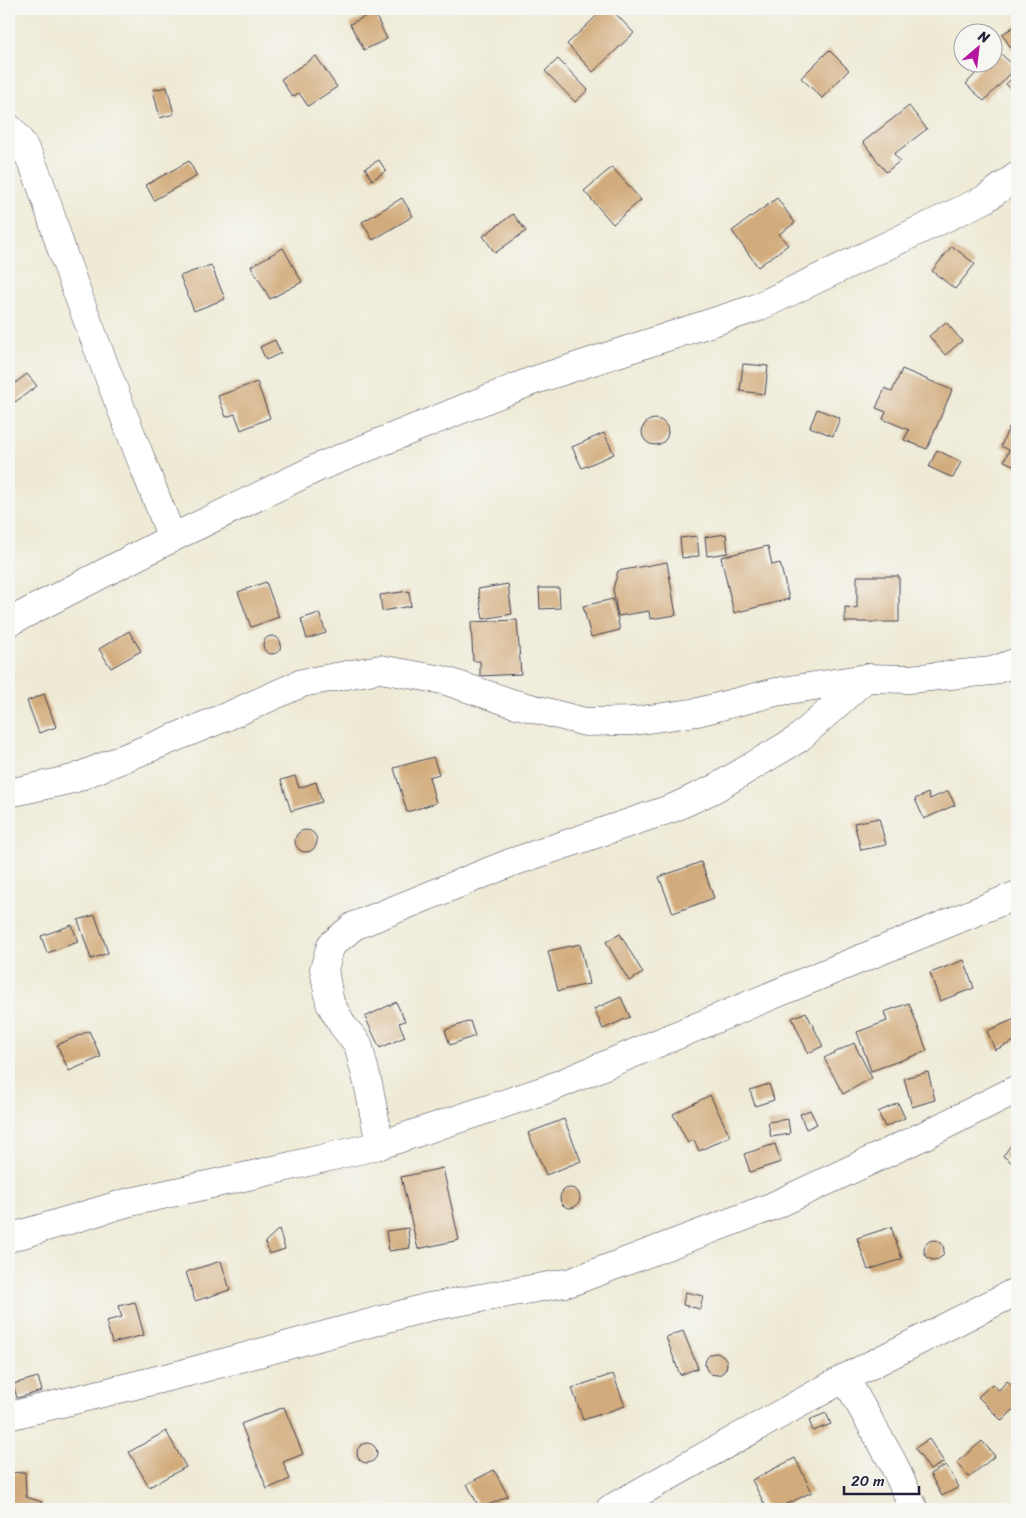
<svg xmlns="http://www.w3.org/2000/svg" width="1026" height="1518" viewBox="0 0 1026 1518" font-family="Sriracha,sans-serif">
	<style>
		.building { fill: #d2ab7b }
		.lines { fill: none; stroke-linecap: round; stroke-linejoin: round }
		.minor-casing { stroke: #414052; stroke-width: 29 }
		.minor { stroke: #fff; stroke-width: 28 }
	</style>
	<rect width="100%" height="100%" fill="#f6f6f2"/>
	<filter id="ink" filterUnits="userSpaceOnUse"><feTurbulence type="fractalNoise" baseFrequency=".02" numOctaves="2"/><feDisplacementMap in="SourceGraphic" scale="10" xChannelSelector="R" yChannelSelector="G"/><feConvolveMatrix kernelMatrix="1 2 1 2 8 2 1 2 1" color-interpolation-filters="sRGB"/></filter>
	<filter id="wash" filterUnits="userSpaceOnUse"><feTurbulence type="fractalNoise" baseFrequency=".0096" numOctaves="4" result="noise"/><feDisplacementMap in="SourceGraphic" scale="20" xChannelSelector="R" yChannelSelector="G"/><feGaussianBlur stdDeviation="1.12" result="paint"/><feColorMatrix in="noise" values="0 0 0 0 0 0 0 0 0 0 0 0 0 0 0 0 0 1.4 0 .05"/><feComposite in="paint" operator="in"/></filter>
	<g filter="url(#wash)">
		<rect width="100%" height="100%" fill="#eeead5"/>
		<g id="blocks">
			<g class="building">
				<path d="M604,9H611L634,33L593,72L567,44Z"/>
				<path d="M374,12L387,39L364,50L350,24Z"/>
				<path d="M1017,25V48L1013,51L1002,34Z"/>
				<path d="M829,50L849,70L822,98L801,78Z"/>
				<path d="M997,50L1016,68L984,101L966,84L986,62H994V54Z"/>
				<path d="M316,56L337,87L308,106L299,93L292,97L281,79Z"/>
				<path d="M558,59L588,90L575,102L545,71Z"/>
				<path d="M1017,73V96L1006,84Z"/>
				<path d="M167,87L174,114L160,118L153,90Z"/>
				<path d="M909,106L927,129L894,154L900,161L886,172L863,142Z"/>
				<path d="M379,160L386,171L372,180L365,168Z"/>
				<path d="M189,161L197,176L154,200L146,185Z"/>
				<path d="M612,167L641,200L613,224L584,191Z"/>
				<path d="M402,198L413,216L373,240L362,222Z"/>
				<path d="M777,198L795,223L779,234L788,245L758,267L732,231Z"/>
				<path d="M513,214L526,231L495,253L483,236Z"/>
				<path d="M952,246L975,264L955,289L932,271Z"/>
				<path d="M283,248L302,282L270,299L251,266Z"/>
				<path d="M211,265L225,299L194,311L180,276Z"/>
				<path d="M946,322L962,341L945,355L929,336Z"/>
				<path d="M275,340L281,353L266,360L260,347Z"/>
				<path d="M743,364L768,366L765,394L740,391Z"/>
				<path d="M902,369L952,390L927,449L904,440L909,430L883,419L886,412L876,408L885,388L892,392Z"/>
				<path d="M27,374L37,386L15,402L9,393V388Z"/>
				<path d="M257,382L270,418L241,430L235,414L226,417L218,396Z"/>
				<path d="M817,409L840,418L833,436L810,427Z"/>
				<circle cx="655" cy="432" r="13"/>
				<path d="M1009,427L1017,431V467L1004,461L1009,450L1001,446Z"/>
				<path d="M604,433L614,454L582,468L572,447Z"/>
				<path d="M937,450L961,462L953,478L929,467Z"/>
				<path d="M726,534L728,553L707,556L705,537Z"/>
				<path d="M697,536L699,556L682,558L680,538Z"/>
				<path d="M768,546L772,565L780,563L789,599L734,613L721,557Z"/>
				<path d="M667,562L676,615L650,619L649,611L618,616L613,589L618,571Z"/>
				<path d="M857,576H899V622H845V607L857,608Z"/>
				<path d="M266,582L279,617L251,627L238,592Z"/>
				<path d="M508,584L512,614L483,619L478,589Z"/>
				<path d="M539,588H559L560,608L540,609Z"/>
				<path d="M409,591L411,606L382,611L380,595Z"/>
				<path d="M613,599L620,630L591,637L583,606Z"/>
				<path d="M319,613L326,633L307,639L301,619Z"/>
				<path d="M517,620L521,674L480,676V661H473L471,622Z"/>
				<path d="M129,631L141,651L111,668L99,649Z"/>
				<circle cx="272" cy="645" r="9"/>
				<path d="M44,694L56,727L39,733L27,701Z"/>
				<path d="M433,757L439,774L429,777L436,803L407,812L394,768Z"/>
				<path d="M295,776L299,788L316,782L322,802L291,811L281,780Z"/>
				<path d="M948,791L955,805L924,819L915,799L928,793L930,799Z"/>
				<path d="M879,818L886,845L861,850L854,823Z"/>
				<circle cx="306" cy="841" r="11"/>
				<path d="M701,862L714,898L673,913L659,877Z"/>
				<path d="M95,915L108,953L91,959L78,920Z"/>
				<path d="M72,925L78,942L47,953L41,936Z"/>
				<path d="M620,934L643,973L629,981L606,942Z"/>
				<path d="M580,944L589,984L558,991L548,951Z"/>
				<path d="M964,960L974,988L940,1001L930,973Z"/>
				<path d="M621,997L630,1017L603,1029L594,1009Z"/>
				<path d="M396,1002L405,1021L399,1023L405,1037L380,1048L365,1017Z"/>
				<path d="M909,1003L927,1051L871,1071L857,1032L887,1021L884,1012Z"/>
				<path d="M806,1012L823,1046L808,1053L792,1018Z"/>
				<path d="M1017,1018V1040L995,1050L987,1031Z"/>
				<path d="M470,1021L475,1036L450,1045L445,1030Z"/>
				<path d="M89,1031L101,1057L69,1071L57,1045Z"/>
				<path d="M854,1043L872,1078L843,1094L824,1058Z"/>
				<path d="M928,1072L935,1100L912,1107L904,1078Z"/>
				<path d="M769,1084L774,1100L755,1106L750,1090Z"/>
				<path d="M710,1095L730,1136L699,1151L694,1140L688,1143L673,1114Z"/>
				<path d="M898,1103L905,1118L885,1127L878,1112Z"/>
				<path d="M810,1110L817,1124L806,1129L800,1114Z"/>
				<path d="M564,1119L581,1161L546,1175L528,1133Z"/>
				<path d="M788,1119L790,1134L771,1137L768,1122Z"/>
				<path d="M1017,1137V1166L1003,1156Z"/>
				<path d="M775,1144L781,1162L750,1172L744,1154Z"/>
				<path d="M443,1168L459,1240L418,1249L401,1177Z"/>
				<circle cx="570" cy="1198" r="10"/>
				<path d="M891,1227L902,1259L868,1270L857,1238Z"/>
				<path d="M408,1228L410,1248L389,1251L386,1231Z"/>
				<path d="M279,1229L285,1249L269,1254L265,1242Z"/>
				<circle cx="934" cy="1250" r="10"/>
				<path d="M221,1261L230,1290L195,1301L186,1272Z"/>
				<path d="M685,1292L703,1296L700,1309L683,1305Z"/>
				<path d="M135,1302L144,1335L112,1343L106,1321L122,1317L118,1306Z"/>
				<path d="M683,1331L698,1368L680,1375L666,1337Z"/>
				<circle cx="716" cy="1364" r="11"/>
				<path d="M613,1374L625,1406L583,1420L572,1388Z"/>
				<path d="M38,1377L42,1391L17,1398L13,1384Z"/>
				<path d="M1007,1381L1017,1390V1406L1002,1421L978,1397L992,1384L999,1390Z"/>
				<path d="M284,1407L303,1454L283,1462L290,1479L267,1489L241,1424Z"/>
				<path d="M826,1413L831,1424L813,1431L809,1420Z"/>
				<path d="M166,1431L186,1467L149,1487L129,1452Z"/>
				<path d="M929,1439L944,1462L930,1470L915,1448Z"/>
				<path d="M982,1441L995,1456L969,1477L957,1462Z"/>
				<circle cx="367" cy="1453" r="10"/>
				<path d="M795,1458L812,1492L777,1509H767L752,1480Z"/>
				<path d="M946,1465L959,1487L942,1496L930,1474Z"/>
				<path d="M494,1470L508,1496L480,1509L467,1484Z"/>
				<path d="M25,1472L26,1497L42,1502L40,1509H9V1473Z"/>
			</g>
		</g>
	</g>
	<g filter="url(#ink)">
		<use href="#blocks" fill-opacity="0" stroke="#414052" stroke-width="1"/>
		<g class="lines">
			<g class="minor-casing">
				<g id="minor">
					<path d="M9,128C37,152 52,226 66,262C99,355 136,446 172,538"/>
					<path d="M9,622L172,538L319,467L532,381L756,308L985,199L1017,176"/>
					<path d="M9,793L73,779L228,716L302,683L380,669L443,680L512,703L585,722L634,721L698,712L776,692L866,678L909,679L992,671L1017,662"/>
					<path d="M380,1145L369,1088L358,1044L343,1026L330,1003L324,969L331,945L354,926L510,863L673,808L714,789L798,739L866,678"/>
					<path d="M9,1238L126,1203L257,1174L380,1145L548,1089L804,982L1017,895"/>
					<path d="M845,1378L892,1461L914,1509"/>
					<path d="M9,1416L185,1373L429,1307L571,1282L773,1206L921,1137L1017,1089"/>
					<path d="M610,1509L845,1378L1017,1291"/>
				</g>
			</g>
			<use href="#minor" class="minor"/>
		</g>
	</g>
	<rect width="1026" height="1518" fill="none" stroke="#f6f6f2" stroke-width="30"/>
	<g transform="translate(978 48) rotate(28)"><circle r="24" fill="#f6f6f2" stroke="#a1a1a9"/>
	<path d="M0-4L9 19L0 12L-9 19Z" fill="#b5179e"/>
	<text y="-8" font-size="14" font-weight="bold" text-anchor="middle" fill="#22223b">N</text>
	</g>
	<path d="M844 1486v8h75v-8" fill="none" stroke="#22223b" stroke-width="2.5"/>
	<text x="851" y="1486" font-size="15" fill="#22223b" stroke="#f6f6f2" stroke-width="4" paint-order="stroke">20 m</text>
</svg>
